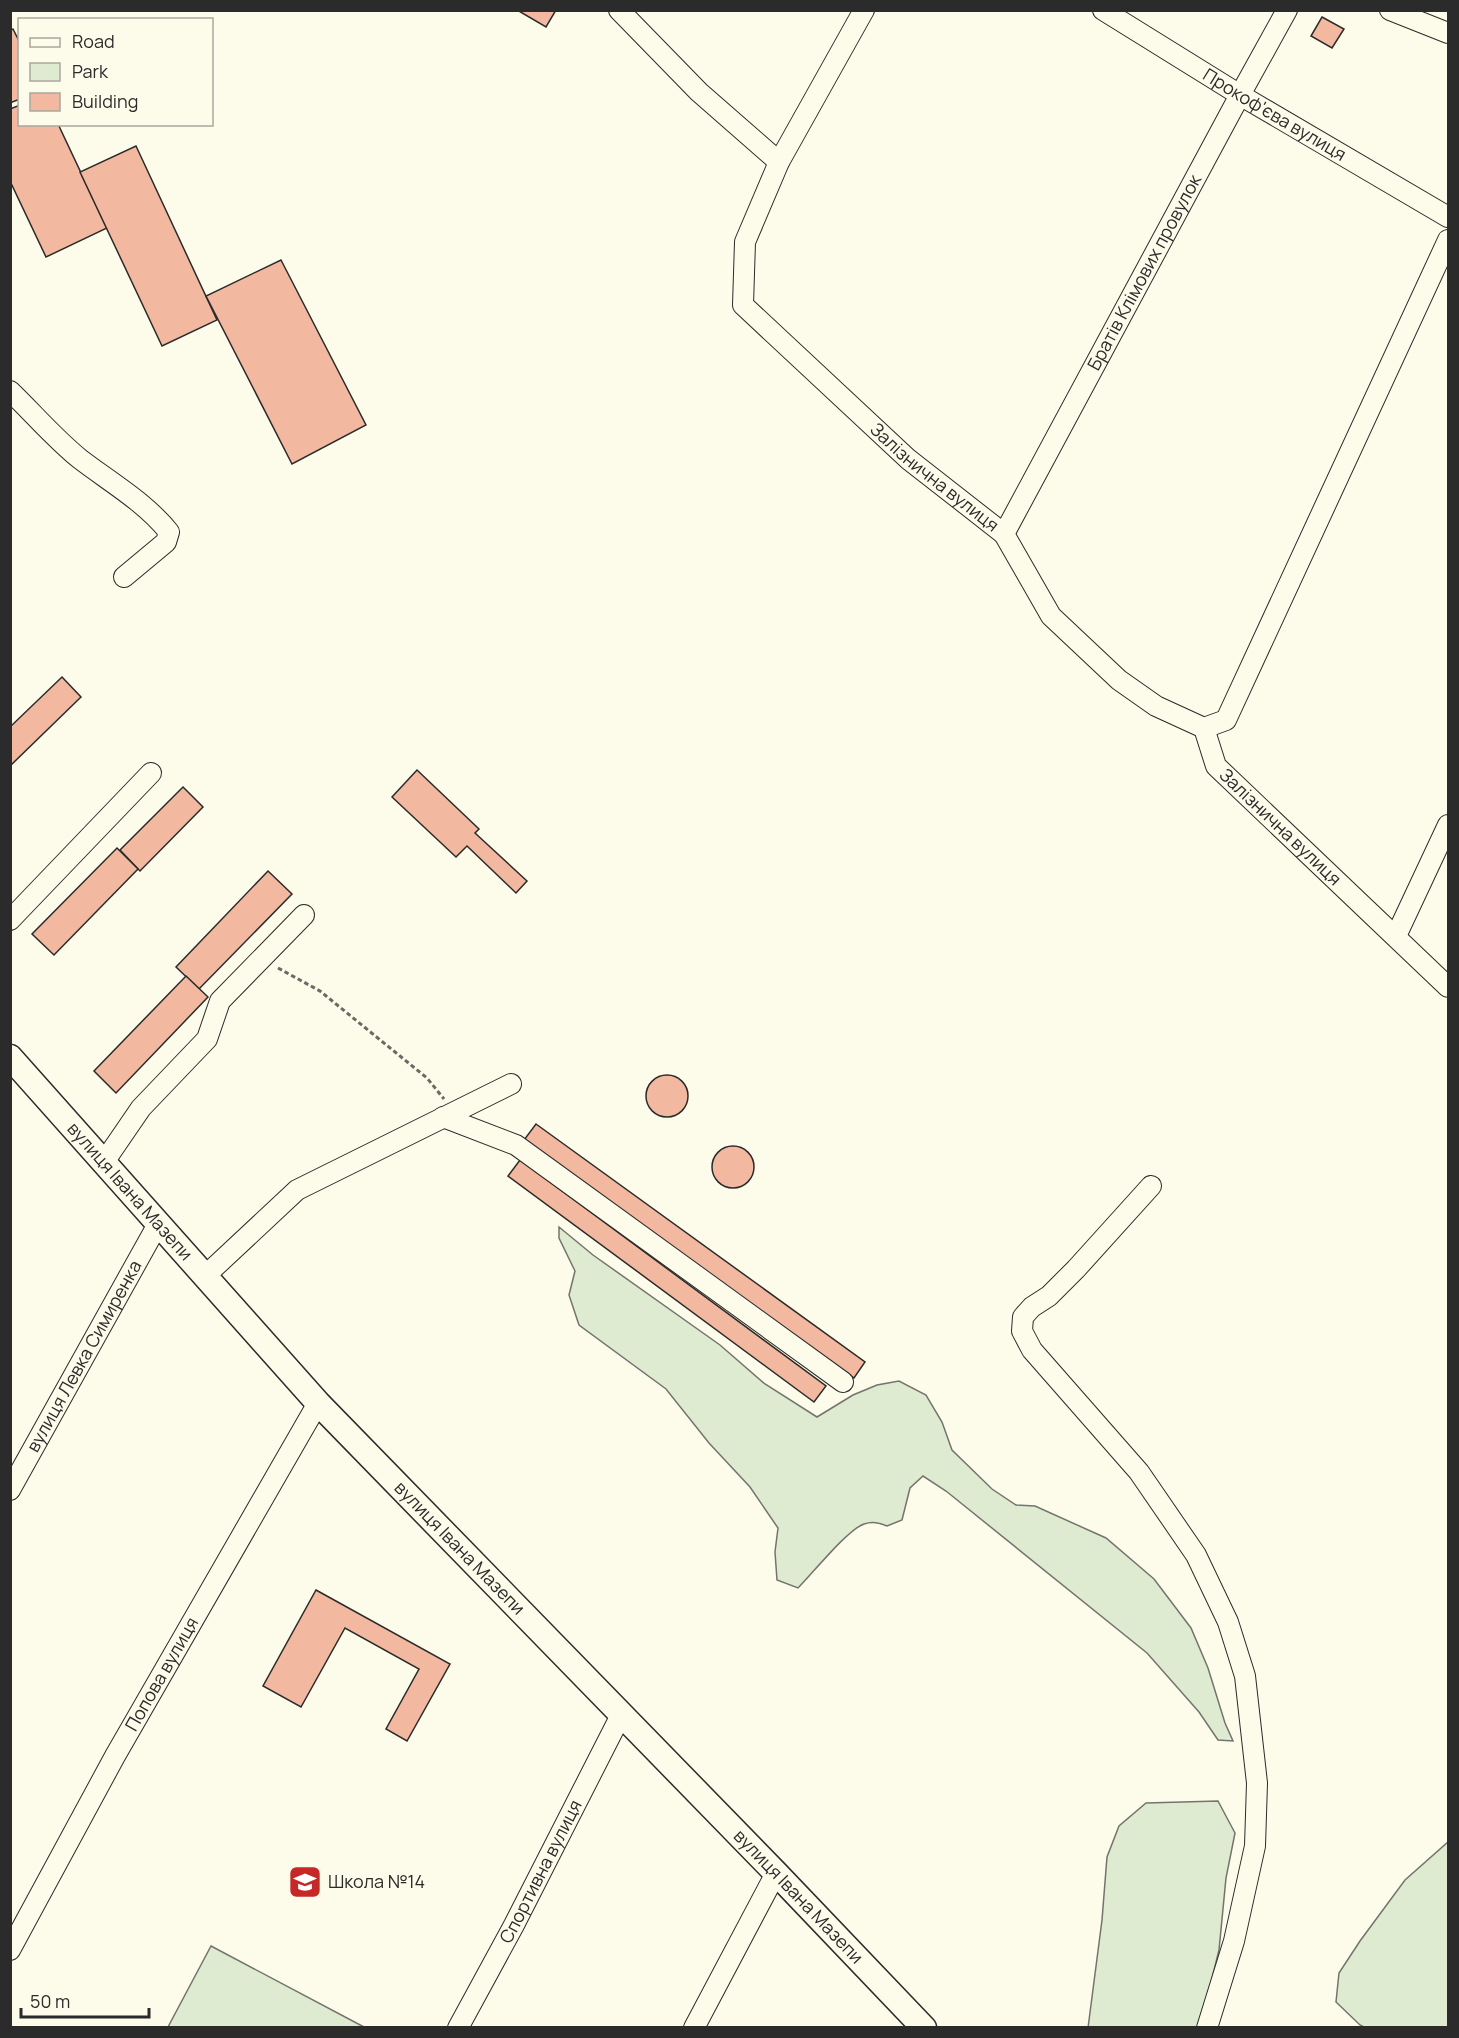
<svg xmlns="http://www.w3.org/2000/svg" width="1459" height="2038" viewBox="0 0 1459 2038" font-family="Manrope,sans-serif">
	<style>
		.green { fill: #deebd1; stroke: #74746e; stroke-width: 1.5 }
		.building { fill: #f2b8a0; stroke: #2b2b2b; stroke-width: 1.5 }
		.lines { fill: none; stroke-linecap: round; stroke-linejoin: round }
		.minor-casing { stroke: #2b2b2b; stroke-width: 22 }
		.major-casing { stroke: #2b2b2b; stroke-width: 27 }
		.path { stroke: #6a6964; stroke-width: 3; stroke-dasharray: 4.5 3; stroke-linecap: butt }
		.minor { stroke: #fdfbea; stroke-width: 20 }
		.major { stroke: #fdfbea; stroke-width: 24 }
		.labels { text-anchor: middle; stroke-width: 4.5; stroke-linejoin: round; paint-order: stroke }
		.street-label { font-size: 18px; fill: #2b2b2b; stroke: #fdfbea }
		.poi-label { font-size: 18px; fill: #2b2b2b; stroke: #fdfbea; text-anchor: start }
	</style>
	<rect width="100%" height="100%" fill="#fdfbea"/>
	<g class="green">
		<path d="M559,1227L593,1255L720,1345L765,1384L817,1417L853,1395L877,1385L899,1381L926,1395L942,1422L952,1450L992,1489L1016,1505L1035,1506L1106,1538L1154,1579L1191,1628L1208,1668L1225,1723L1233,1741L1218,1740L1199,1712L1147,1653L946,1491L923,1476L910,1488L902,1520L887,1526C879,1523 873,1521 864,1524C847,1530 813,1573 798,1588L777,1580L775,1552L778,1528L750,1487L709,1443L666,1389L579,1325L569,1295L575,1271L559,1238Z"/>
		<path d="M1218,1801L1235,1833L1226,1878L1219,1950L1200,2027L1088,2028L1102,1920L1107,1857L1119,1826L1146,1803Z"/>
		<path d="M1448,1842V2027L1366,2028L1360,2025L1336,2002L1339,1973L1360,1941L1405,1880Z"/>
		<path d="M211,1946L364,2027H168Z"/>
	</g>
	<g class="building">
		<path d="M517,10H556L546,27Z"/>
		<path d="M1322,17L1344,29L1332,48L1311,36Z"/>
		<path d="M13,29L20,43V99L10,103V31Z"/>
		<path d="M20,105V124H58L107,228L46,257L10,181V109Z"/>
		<path d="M136,146L217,320L162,346L80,172Z"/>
		<path d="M281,260L366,425L292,464L206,296Z"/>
		<path d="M62,677L81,697L10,766V727Z"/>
		<path d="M417,770L479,829L475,833L527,881L516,893L467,846L456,857L392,797Z"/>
		<path d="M183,787L203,807L140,871L120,850Z"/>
		<path d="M117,848L138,869L54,955L32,934Z"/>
		<path d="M268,871L292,894L199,989L176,967Z"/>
		<path d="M186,976L208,997L116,1093L94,1071Z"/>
		<circle cx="667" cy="1096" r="21"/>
		<path d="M536,1124L865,1362L854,1378L524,1140Z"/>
		<circle cx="733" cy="1167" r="21"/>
		<path d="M520,1160L826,1386L814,1402L508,1176Z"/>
		<path d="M316,1590L450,1664L407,1741L386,1729L419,1669L345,1628L301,1707L263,1686Z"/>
	</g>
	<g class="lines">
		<g class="minor-casing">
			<g id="minor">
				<path d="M619,10L699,92L779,162"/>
				<path id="s1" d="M864,10L779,162L745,242L743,305L908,459L1004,534L1051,616L1119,680L1156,706L1204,728L1216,766L1448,987"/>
				<path id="s2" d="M1103,10L1240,95L1448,217"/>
				<path d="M1390,10L1448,33"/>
				<path d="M10,391C33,413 55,439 80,459C110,482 145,502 169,532L166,542L124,577"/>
				<path id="s3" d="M1004,534L1240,95L1287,10"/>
				<path d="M1204,728L1226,720L1448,240"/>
				<path d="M10,920L151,773"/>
				<path d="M1396,936L1448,825"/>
				<path d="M443,1117L516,1145L843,1382"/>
				<path d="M104,1162L141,1108L207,1039L220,1001L304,915"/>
				<path d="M1151,1186L1076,1269L1049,1296L1032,1307L1023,1317L1022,1331L1032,1350L1139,1472L1196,1555L1228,1622L1245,1676L1257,1783L1255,1846L1234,1941L1207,2028"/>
				<path d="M205,1276L297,1190L511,1084"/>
				<path id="s4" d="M10,1490L158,1224"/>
				<path id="s5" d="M10,1950L115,1756L318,1403"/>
				<path id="s6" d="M458,2028L514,1925L621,1715"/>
				<path d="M694,2028L776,1873"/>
			</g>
		</g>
		<g class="major-casing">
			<g id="major">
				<path id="s7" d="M10,1057L318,1403L776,1873L924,2028"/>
			</g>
		</g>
		<path class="path" d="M278,968L320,991L427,1078L444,1099"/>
		<use href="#minor" class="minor"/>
		<use href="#major" class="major"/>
	</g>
	<defs>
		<g id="school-square" transform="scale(1.725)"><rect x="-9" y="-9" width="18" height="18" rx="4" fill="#c62828" stroke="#fdfbea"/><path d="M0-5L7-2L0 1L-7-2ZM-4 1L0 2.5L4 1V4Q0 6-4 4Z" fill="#fff"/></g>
	</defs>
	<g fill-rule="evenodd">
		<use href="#school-square" x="305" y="1882"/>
	</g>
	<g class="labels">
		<g class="street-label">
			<text dy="6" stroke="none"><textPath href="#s2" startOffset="201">Прокоф'єва вулиця</textPath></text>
			<text dy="6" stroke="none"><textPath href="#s3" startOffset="297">Братів Клімових провулок</textPath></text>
			<text dy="6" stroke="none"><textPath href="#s1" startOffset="582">Залізнична вулиця</textPath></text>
			<text dy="6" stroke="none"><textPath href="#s1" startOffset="1086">Залізнична вулиця</textPath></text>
			<text dy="6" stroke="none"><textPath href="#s7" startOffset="180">вулиця Івана Мазепи</textPath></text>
			<text dy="6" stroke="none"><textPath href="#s4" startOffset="153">вулиця Левка Симиренка</textPath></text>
			<text dy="6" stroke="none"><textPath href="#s7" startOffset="666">вулиця Івана Мазепи</textPath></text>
			<text dy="6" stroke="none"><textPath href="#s5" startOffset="315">Попова вулиця</textPath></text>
			<text dy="6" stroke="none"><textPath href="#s6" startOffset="177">Спортивна вулиця</textPath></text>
			<text dy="6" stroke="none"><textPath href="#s7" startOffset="1152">вулиця Івана Мазепи</textPath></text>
		</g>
		<g class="poi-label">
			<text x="328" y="1888">Школа №14</text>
		</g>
	</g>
	<rect width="1459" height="2038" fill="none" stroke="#2b2b2b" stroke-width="24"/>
	<rect x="18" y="18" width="195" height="108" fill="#fdfbea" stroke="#a9a89e" stroke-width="1.5"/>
	<rect x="30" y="38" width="30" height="9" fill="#fdfbea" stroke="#a9a89e" stroke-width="1.5"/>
	<text x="72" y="48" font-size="18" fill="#2b2b2b">Road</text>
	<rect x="30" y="63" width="30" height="18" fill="#deebd1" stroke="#a9a89e" stroke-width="1.5"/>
	<text x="72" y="78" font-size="18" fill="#2b2b2b">Park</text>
	<rect x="30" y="93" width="30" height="18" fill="#f2b8a0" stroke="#a9a89e" stroke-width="1.5"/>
	<text x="72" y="108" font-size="18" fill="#2b2b2b">Building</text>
	<path d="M21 2008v9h128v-9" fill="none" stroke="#2b2b2b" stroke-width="3"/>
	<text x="30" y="2008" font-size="18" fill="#2b2b2b" stroke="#fdfbea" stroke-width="4.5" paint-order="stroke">50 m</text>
</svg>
